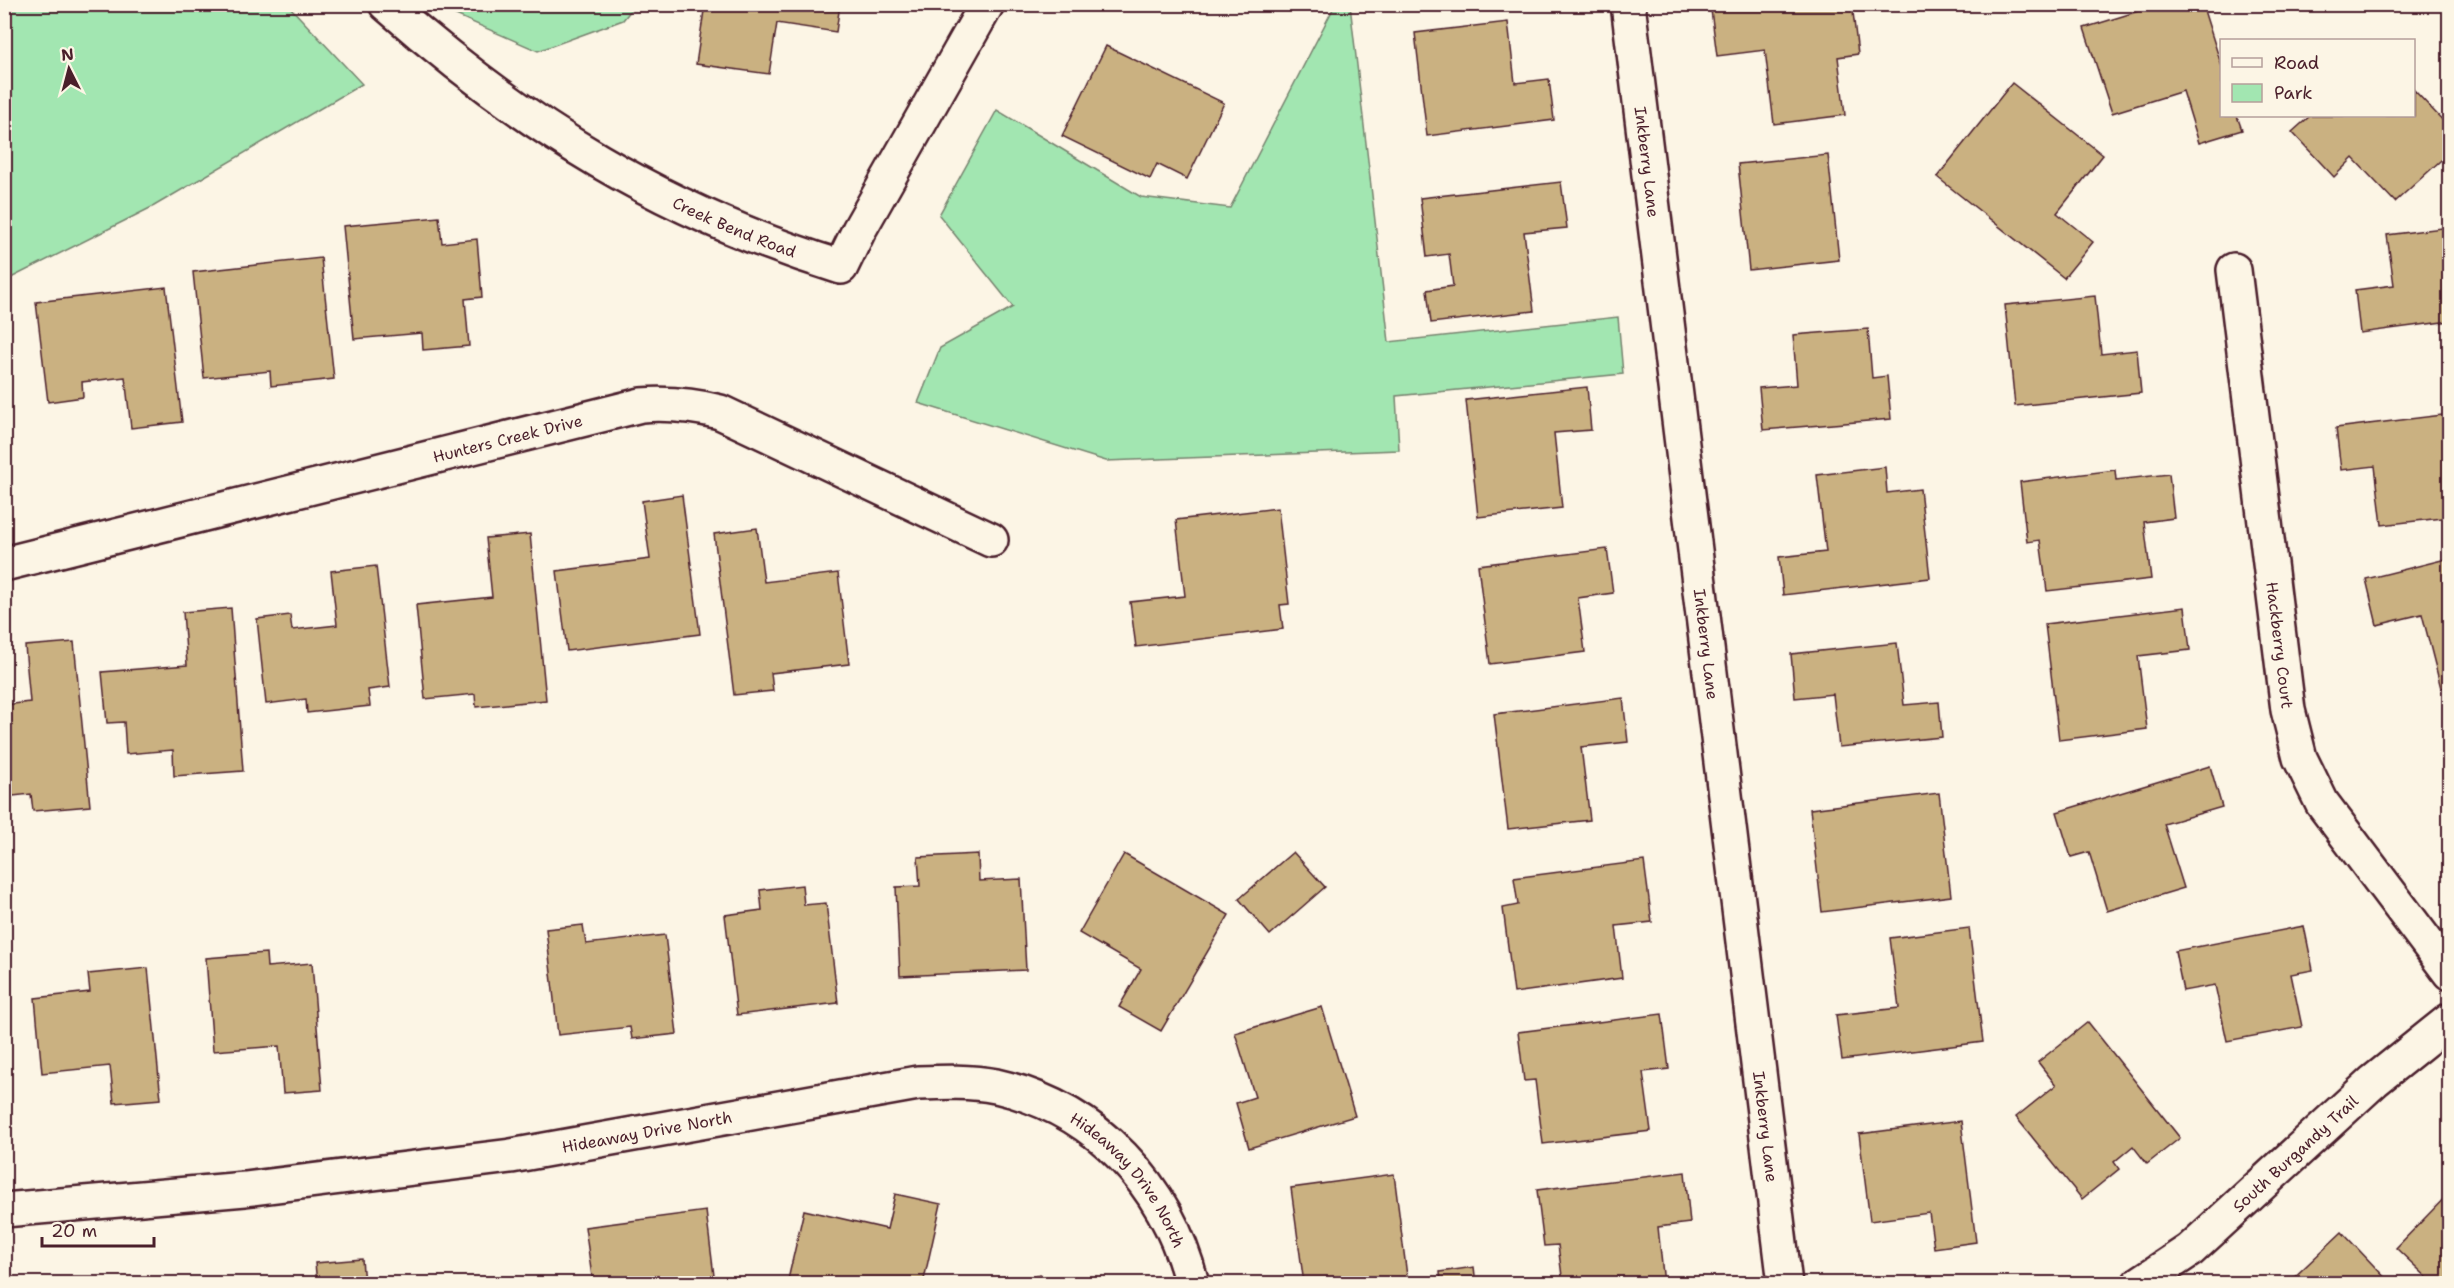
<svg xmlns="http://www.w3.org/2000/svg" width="2454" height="1288" viewBox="0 0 2454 1288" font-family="'Shantell Sans',sans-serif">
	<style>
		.green { fill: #a2e6b1; stroke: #76826e; stroke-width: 1.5 }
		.building { fill: #cab181; stroke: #4a1f2b; stroke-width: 1.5 }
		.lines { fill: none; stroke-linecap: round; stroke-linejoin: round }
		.minor-casing { stroke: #4a1f2b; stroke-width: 38 }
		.minor { stroke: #fcf5e5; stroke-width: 33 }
		.labels { text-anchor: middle; stroke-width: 6; stroke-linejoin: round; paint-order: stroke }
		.street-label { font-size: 16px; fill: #4a1f2b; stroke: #fcf5e5 }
	</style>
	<rect width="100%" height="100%" fill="#fcf5e5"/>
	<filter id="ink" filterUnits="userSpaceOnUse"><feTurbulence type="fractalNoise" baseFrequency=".0167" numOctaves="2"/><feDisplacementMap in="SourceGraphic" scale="12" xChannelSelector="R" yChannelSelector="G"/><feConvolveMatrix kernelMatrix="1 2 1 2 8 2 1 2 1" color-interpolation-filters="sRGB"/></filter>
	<g filter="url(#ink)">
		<g class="green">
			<path d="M5,4L288,5L362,84L154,206L5,281Z"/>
			<path d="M433,5H635L623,20L538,51Z"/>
			<path d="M1335,5H1350L1389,342L1618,317L1623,374L1396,396L1399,450L1106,461L918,403L940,348L1013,307L939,215L997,110L1141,197L1230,208Z"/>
		</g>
		<g class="building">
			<path d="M705,4H840L836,32L777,23L769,74L696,64Z"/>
			<path d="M1756,4H1852L1858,54L1838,57L1845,115L1774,124L1765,50L1717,56L1711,10Z"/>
			<path d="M2140,4H2202L2222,67V116H2237L2242,130L2199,143L2183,91L2112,113L2084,28L2142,10Z"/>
			<path d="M1508,22L1515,83L1549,79L1554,120L1427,136L1415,33Z"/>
			<path d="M1106,46L1224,103L1187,179L1157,164L1150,179L1062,136Z"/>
			<path d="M2012,83L2103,155L2057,213L2093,242L2064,278L1937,177Z"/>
			<path d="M2414,90L2450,128V152L2395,202L2353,158L2334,177L2292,132L2310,116H2414Z"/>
			<path d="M1828,155L1839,260L1749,270L1738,164Z"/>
			<path d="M1561,182L1567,228L1524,232L1534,311L1431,323L1427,290L1453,286L1449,254L1427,257L1420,198Z"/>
			<path d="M439,217L442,243L477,239L482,297L465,299L469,346L423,350L422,333L354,339L343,226Z"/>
			<path d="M2450,227V321L2360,333L2355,290L2394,285L2387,235Z"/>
			<path d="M321,258L334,379L271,386L270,371L204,378L193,272Z"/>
			<path d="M166,287L182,422L131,428L125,377L82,382L83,397L48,402L36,302Z"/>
			<path d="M2095,296L2101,354L2137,350L2141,393L2015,406L2005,305Z"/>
			<path d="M1868,329L1872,378L1887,376L1891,419L1763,430L1759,388L1797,385L1793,335Z"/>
			<path d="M1587,387L1591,430L1554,433L1562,508L1478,517L1466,400Z"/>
			<path d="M2450,414V517L2382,525L2375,466L2341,470L2336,428Z"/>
			<path d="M1885,467L1887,493L1920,489L1930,578L1783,595L1779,557L1826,552L1817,475Z"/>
			<path d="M2115,470L2116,480L2169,474L2174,518L2144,522L2151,579L2047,591L2040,540L2027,542L2020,482Z"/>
			<path d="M682,495L700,634L567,651L557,571L650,559L642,501Z"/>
			<path d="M1278,508L1289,604L1280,605L1283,629L1136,647L1130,602L1185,596L1176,520Z"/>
			<path d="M757,528L764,582L838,573L849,664L771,673L773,691L734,695L714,534Z"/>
			<path d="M530,534L546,700L476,707L475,694L425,699L416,605L492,597L486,538Z"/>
			<path d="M1607,549L1613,593L1578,598L1585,652L1490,664L1478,565Z"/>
			<path d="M2450,558V686L2441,688L2422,614L2377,625L2366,579Z"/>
			<path d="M376,566L390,687L368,690L370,706L307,713L306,699L266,704L257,619L290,615L292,630L337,625L331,571Z"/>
			<path d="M2185,607L2190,650L2138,656L2147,729L2059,740L2045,624Z"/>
			<path d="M231,608L243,771L174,776L173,750L126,754L124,722L107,723L102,672L187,665L183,612Z"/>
			<path d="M74,642L90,806L33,811L31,794L4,797V705L30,702L25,646Z"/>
			<path d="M1897,643L1904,705L1939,702L1942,737L1839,747L1833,694L1795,698L1791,654Z"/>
			<path d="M1623,698L1628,742L1581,747L1590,820L1508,829L1494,714Z"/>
			<path d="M2210,766L2222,807L2164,824L2184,888L2107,911L2089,852L2071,857L2057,812Z"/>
			<path d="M1939,793L1951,896L1822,912L1810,809Z"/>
			<path d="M1293,852L1325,887L1270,935L1239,899Z"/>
			<path d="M978,854L979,881L1021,879L1026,970L900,976L896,887L920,886L918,857Z"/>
			<path d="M1124,854L1229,915L1161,1031L1119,1007L1141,969L1079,933Z"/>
			<path d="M1644,861L1652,922L1616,926L1622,978L1514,993L1503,908L1518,905L1514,878Z"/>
			<path d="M802,885L804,905L826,903L838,1003L737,1015L725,915L762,910L760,890Z"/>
			<path d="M583,925L586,944L665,935L677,1034L632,1039L630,1027L558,1035L546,929Z"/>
			<path d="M2304,926L2313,970L2291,974L2302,1027L2227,1041L2215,985L2183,991L2175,951Z"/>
			<path d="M1969,928L1983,1042L1842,1060L1836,1015L1899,1008L1890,938Z"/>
			<path d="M266,953L267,967L312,963L322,1090L283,1093L279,1046L213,1051L206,958Z"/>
			<path d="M148,968L161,1099L114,1103L110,1066L42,1073L35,998L90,992L88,974Z"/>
			<path d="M1322,1007L1355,1116L1249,1148L1236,1103L1255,1097L1235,1033Z"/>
			<path d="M1662,1014L1669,1069L1643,1072L1651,1131L1543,1144L1535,1080L1524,1081L1518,1032Z"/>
			<path d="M2088,1022L2180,1138L2147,1164L2133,1146L2114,1162L2119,1169L2082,1199L2016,1117L2056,1085L2038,1062Z"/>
			<path d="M1961,1121L1976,1242L1934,1248L1929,1213L1870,1221L1859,1134Z"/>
			<path d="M1685,1172L1690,1223L1658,1227L1664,1284H1563L1558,1245L1544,1246L1537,1190Z"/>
			<path d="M1394,1174L1408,1284H1304L1291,1188Z"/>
			<path d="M2450,1192V1284H2434L2396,1248Z"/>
			<path d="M895,1194L941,1204L923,1284H787L804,1210L887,1229Z"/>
			<path d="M706,1211L715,1284H593L585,1227Z"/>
			<path d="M2342,1232L2391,1284H2287Z"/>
			<path d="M362,1259L364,1284H317L315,1263Z"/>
			<path d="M1474,1267L1476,1284H1441L1440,1272Z"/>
			<path d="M1040,1274L1045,1284H1022Z"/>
		</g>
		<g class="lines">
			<g class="minor-casing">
				<g id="minor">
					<path id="s1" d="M386,4C524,126 665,213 841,267L859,230L987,4"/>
					<path id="s2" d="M1628,4L1785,1284"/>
					<path id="s3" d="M2234,270L2288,710L2300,758L2322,803L2450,973"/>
					<path id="s4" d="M4,564L641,405C669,403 692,405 720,412L991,540"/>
					<path id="s5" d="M4,1210L245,1189L511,1156L918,1083C944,1082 970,1081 996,1086C1097,1109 1167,1185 1192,1284"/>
					<path id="s6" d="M2139,1284L2190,1250L2374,1081L2450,1020"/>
				</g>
			</g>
			<use href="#minor" class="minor"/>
		</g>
	</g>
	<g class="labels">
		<g class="street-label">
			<text dy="6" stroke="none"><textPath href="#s2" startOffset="159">Inkberry Lane</textPath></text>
			<text dy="6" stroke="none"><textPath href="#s1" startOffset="416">Creek Bend Road</textPath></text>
			<text dy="6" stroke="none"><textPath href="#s4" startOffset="519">Hunters Creek Drive</textPath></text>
			<text dy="6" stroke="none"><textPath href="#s2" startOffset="645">Inkberry Lane</textPath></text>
			<text dy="6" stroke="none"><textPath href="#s3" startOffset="378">Hackberry Court</textPath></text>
			<text dy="6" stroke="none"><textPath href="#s2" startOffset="1131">Inkberry Lane</textPath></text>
			<text dy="6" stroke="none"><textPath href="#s5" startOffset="648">Hideaway Drive North</textPath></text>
			<text dy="6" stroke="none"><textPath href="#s6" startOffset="204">South Burgandy Trail</textPath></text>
			<text dy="6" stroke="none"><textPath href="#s5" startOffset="1170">Hideaway Drive North</textPath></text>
		</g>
	</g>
	<rect width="2454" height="1288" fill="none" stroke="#fcf5e5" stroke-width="24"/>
	<rect x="12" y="12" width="2430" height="1264" fill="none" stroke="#4a1f2b" stroke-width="2" filter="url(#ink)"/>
	<rect x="2220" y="39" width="195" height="78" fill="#fcf5e5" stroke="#b59f9b" stroke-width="1.5"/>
	<rect x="2232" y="58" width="30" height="9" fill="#fcf5e5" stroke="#b59f9b" stroke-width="1.5"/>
	<text x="2274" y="69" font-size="18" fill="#4a1f2b">Road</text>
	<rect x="2232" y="84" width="30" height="18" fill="#a2e6b1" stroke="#b59f9b" stroke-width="1.5"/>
	<text x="2274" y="99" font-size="18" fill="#4a1f2b">Park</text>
	<g transform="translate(69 69) rotate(354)" stroke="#fcf5e5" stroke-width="4.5" paint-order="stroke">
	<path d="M0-4.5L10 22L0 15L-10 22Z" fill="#4a1f2b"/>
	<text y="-9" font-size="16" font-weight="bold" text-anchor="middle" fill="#4a1f2b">N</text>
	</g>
	<path d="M42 1237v9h112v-9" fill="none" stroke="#4a1f2b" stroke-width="3"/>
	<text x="51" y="1237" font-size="18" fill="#4a1f2b" stroke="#fcf5e5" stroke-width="4.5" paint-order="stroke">20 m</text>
</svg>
